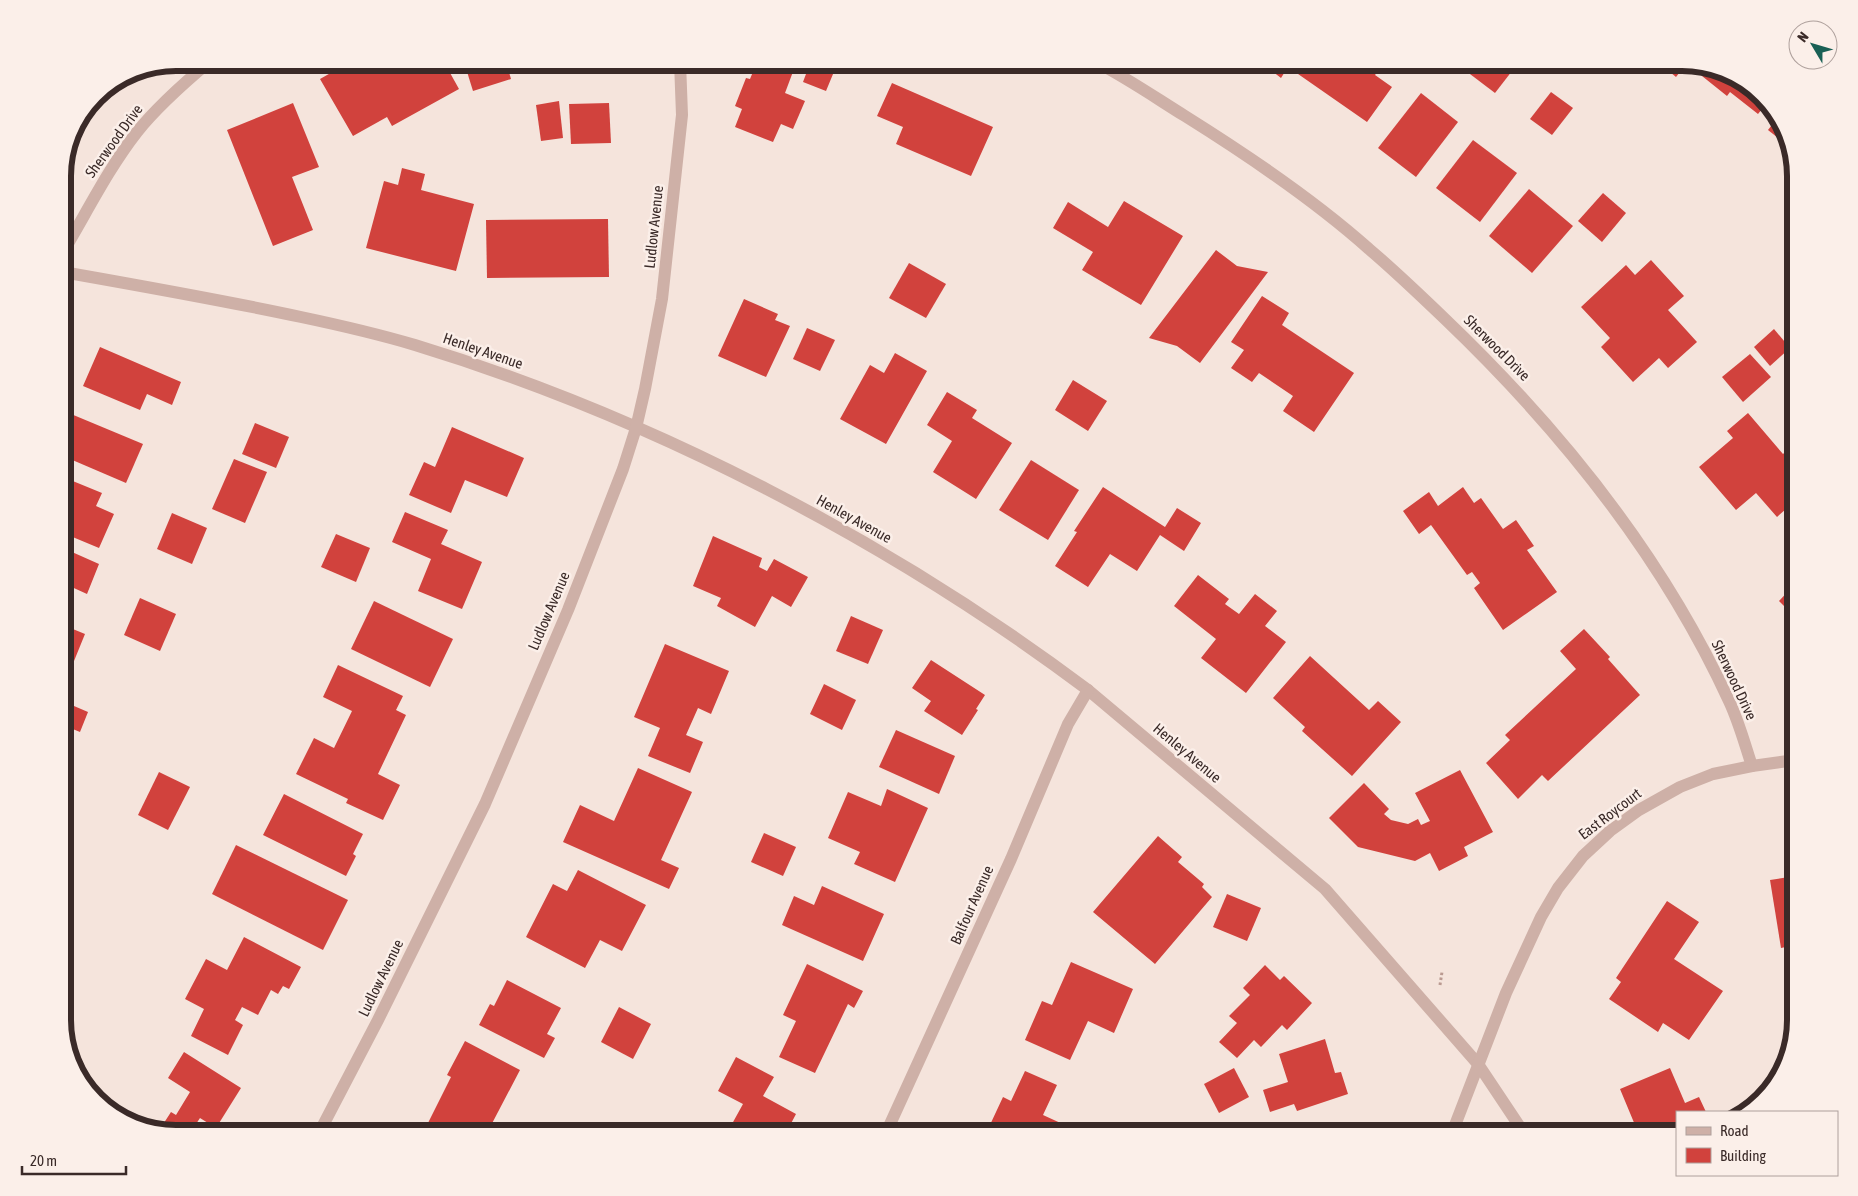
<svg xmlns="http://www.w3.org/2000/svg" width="1858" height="1196" viewBox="0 0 1858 1196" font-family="'Asap Condensed',sans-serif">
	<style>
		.building { fill: #d1423d }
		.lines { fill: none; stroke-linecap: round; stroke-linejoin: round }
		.path { stroke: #ba9a91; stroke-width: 3; stroke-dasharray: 2.5 2.5; stroke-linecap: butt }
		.minor { stroke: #ceb0a7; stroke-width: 12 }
		.labels { text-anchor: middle; stroke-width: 5; stroke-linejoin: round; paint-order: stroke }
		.street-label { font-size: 15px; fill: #3a2a28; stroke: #fbefe9 }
		.rim { fill: none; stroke: #3a2a28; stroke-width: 6 }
	</style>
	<rect width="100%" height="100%" fill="#f5e4dc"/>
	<g class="building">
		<path d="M350,62H366L372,73L391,62H444L459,89L392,126L387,117L353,136L320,79Z"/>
		<path d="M464,62H506L511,79L473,91Z"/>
		<path d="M557,62H593L594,64L557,67Z"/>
		<path d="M757,62H838L826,91L803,82L806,74L794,69L785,93L805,101L793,129L781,124L773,142L735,127L742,109L735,106L746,78L750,79Z"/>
		<path d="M1260,62H1375L1381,67L1375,75L1392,87L1367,122L1288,67L1281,78Z"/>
		<path d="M1473,62H1519L1495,93L1466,71Z"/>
		<path d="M1658,62H1681L1686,64L1676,77Z"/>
		<path d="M1687,64L1745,82L1766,104L1758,114L1730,92L1727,96Z"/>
		<path d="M892,83L993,127L971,176L896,144L903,127L877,116Z"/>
		<path d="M1551,92L1573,108L1552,135L1530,119Z"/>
		<path d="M1421,93L1458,122L1416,177L1378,148Z"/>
		<path d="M559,101L563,138L541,141L536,105Z"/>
		<path d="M293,103L319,167L292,177L313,230L273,246L227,130Z"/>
		<path d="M609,103L611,143L571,144L569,104Z"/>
		<path d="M1778,117L1780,120L1787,145L1768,130Z"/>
		<path d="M1473,140L1517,173L1480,222L1436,188Z"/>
		<path d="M402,168L425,174L421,190L474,204L456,271L366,248L384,181L398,185Z"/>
		<path d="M1529,189L1573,226L1532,273L1489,236Z"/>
		<path d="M1603,193L1626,213L1602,242L1578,221Z"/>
		<path d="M1124,201L1183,236L1141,305L1082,270L1093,252L1053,228L1068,202L1108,227Z"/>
		<path d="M608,219L609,277L487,278L486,220Z"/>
		<path d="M1216,250L1237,266L1268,272L1200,363L1177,346L1149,338Z"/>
		<path d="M1651,260L1684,296L1668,310L1697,342L1668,368L1659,358L1633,382L1601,347L1610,338L1581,307L1626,265L1635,275Z"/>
		<path d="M909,263L946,284L926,318L889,298Z"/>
		<path d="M1262,296L1289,313L1282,325L1354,373L1314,432L1283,411L1293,396L1259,373L1252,382L1231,368L1244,350L1231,342Z"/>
		<path d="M744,299L778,314L775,320L790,326L766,377L718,356Z"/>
		<path d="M807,328L835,340L820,371L793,359Z"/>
		<path d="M1774,329L1790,348L1770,366L1754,347Z"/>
		<path d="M100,347L181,382L172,405L147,394L140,410L83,386Z"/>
		<path d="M895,353L927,371L886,444L840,419L870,365L884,373Z"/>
		<path d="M1750,354L1771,377L1743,402L1722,377Z"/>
		<path d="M1073,380L1107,401L1088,431L1055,410Z"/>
		<path d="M947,392L977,410L972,418L1012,443L976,499L933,472L952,441L927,425Z"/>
		<path d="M1748,413L1783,454L1786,451L1795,462V501L1777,517L1756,493L1736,510L1699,467L1733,438L1727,431Z"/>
		<path d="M71,414L143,444L126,483L63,456V434Z"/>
		<path d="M255,423L289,437L276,468L242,454Z"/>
		<path d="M452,427L524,458L507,497L465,480L451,513L409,495L424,462L435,467Z"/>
		<path d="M234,459L267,472L245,523L212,509Z"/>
		<path d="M1031,460L1079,490L1048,540L999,510Z"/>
		<path d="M63,477L102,493L96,506L114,514L99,548L63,533Z"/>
		<path d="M1103,487L1165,527L1177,508L1201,523L1184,551L1160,535L1137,571L1110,554L1088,587L1055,566L1077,532L1074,531Z"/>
		<path d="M1463,487L1474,503L1481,498L1503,529L1516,520L1534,546L1527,550L1557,592L1503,630L1474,588L1480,583L1472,572L1467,575L1431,525L1419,534L1403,511L1429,492L1438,506Z"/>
		<path d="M405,512L448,530L441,544L482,562L462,609L418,591L431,559L392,542Z"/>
		<path d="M172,513L207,528L192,564L157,549Z"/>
		<path d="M336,534L370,548L356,582L321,567Z"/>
		<path d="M713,536L762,558L759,567L767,571L774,559L808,577L791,607L772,596L755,627L717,606L721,598L693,586Z"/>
		<path d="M63,548L99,564L87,594L65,584L63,591Z"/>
		<path d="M1198,575L1229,599L1225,604L1239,614L1255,594L1277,611L1265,626L1286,642L1246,693L1201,658L1216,639L1174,606Z"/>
		<path d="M1795,584V617L1779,601Z"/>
		<path d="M140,598L176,614L160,651L124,635Z"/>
		<path d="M374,601L453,639L430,687L351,649Z"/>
		<path d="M851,616L883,630L868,664L836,651Z"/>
		<path d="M63,625L85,634L63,688Z"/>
		<path d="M1584,629L1610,657L1608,659L1640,695L1548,781L1542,775L1518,799L1486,763L1510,740L1505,735L1576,669L1560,651Z"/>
		<path d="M665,644L729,671L711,714L698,708L686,735L703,742L690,773L648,756L660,728L634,717Z"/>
		<path d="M1310,656L1369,710L1378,701L1401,722L1352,776L1302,731L1305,727L1273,698Z"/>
		<path d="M931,660L985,695L976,709L978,710L962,735L924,711L931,701L912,688Z"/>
		<path d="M338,665L403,696L396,710L406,715L378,774L400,785L383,820L346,803L348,799L296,774L314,738L334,748L352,711L323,697Z"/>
		<path d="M824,684L856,700L842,730L810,714Z"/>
		<path d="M67,703L88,712L80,732L63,725V714Z"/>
		<path d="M896,730L955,756L939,794L879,767Z"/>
		<path d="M638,768L692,792L661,860L679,868L669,889L563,842L580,805L614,821Z"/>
		<path d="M1460,770L1493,832L1464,847L1468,856L1439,871L1430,853L1415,861L1358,847L1329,818L1364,783L1389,809L1384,814L1391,820L1408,824L1418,819L1421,825L1430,821L1415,793Z"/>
		<path d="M159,772L190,787L168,830L138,815Z"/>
		<path d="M887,789L928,808L895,882L854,864L860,852L828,838L848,792L881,806Z"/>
		<path d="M284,794L363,834L353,854L356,856L346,876L263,835Z"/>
		<path d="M764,833L796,847L783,876L751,862Z"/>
		<path d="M1158,836L1182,857L1178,862L1204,884L1202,887L1212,897L1155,964L1093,912Z"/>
		<path d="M236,845L348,900L323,950L212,894Z"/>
		<path d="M578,870L646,905L622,951L600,940L585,968L526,937L553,884L567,891Z"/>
		<path d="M1795,876V945L1781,948L1770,880Z"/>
		<path d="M822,886L884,914L863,961L782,925L794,896L814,905Z"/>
		<path d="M1227,894L1261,908L1247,941L1213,927Z"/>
		<path d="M1667,901L1699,922L1674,959L1723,991L1689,1040L1663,1023L1658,1032L1609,999L1621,982L1616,978Z"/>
		<path d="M244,937L301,967L289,989L283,986L278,994L271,990L258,1015L242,1007L235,1020L243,1025L228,1055L191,1036L204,1009L185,999L206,959L227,970Z"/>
		<path d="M1071,962L1133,989L1114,1033L1088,1021L1070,1060L1025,1040L1042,1001L1052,1005Z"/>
		<path d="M807,964L863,991L854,1008L848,1004L815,1073L779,1057L796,1021L783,1015Z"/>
		<path d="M1265,965L1280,980L1284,976L1312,1003L1287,1030L1282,1025L1261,1047L1254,1040L1237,1058L1219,1042L1237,1023L1229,1016L1250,995L1243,988Z"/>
		<path d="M507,980L561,1008L547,1034L555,1038L544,1058L479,1025L490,1004L494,1006Z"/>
		<path d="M619,1007L651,1024L633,1059L601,1042Z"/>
		<path d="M1325,1039L1335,1073L1341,1072L1348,1094L1297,1111L1294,1104L1270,1112L1263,1090L1288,1082L1279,1054Z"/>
		<path d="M465,1041L520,1070L487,1133H429L424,1131L451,1077L447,1075Z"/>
		<path d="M184,1052L241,1088L216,1128L200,1118L194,1127L202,1132L201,1133L177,1134L160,1129L171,1112L176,1115L190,1092L168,1078Z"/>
		<path d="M736,1057L774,1077L763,1096L796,1114L786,1133H727L743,1104L718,1091Z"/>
		<path d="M1234,1068L1249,1097L1219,1113L1204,1084Z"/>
		<path d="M1670,1068L1685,1103L1699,1097L1706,1112H1677V1133H1645L1641,1123L1635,1125L1620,1089Z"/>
		<path d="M1025,1071L1057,1085L1043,1115L1078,1131L1077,1133H992L994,1129L989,1127L1003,1097L1011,1101Z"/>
		<path d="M1262,1124L1309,1125V1133H1262Z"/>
	</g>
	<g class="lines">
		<path class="path" d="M1440,985L1442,972"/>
		<g class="minor">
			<path d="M1096,62C1127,78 1156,98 1185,116C1249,156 1313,199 1369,249C1395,271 1420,295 1445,319C1560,429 1662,555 1729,701C1739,722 1745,745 1752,766"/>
			<path d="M63,252C87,212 108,169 137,132C157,107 184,83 209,62"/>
			<path d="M63,272C142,286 222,300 301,317C339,325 378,334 415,345C652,417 891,542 1088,690L1325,889L1478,1064L1524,1133"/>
			<path d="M319,1133L378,1020L485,804L568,610L623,469L636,428L645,389L662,299L682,115L680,62"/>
			<path d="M886,1133L1011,859L1068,724L1088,690"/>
			<path d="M1452,1133L1506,993L1541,917L1558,888L1583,856L1610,831L1639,810L1680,787L1713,774L1752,766L1795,760"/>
		</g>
	</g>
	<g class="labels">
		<g class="street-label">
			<text transform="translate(114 141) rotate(-54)" y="5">Sherwood Drive</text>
			<text transform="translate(654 227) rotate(-84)" y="5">Ludlow Avenue</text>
			<text transform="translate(1497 348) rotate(45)" y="5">Sherwood Drive</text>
			<text transform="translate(483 351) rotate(19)" y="5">Henley Avenue</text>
			<text transform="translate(854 519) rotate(29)" y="5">Henley Avenue</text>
			<text transform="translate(549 611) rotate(-67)" y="5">Ludlow Avenue</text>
			<text transform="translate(1734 680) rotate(65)" y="5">Sherwood Drive</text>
			<text transform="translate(1187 753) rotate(40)" y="5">Henley Avenue</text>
			<text transform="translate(1610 814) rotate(-37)" y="5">East Roycourt</text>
			<text transform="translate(972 905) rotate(-66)" y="5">Balfour Avenue</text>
			<text transform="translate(381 978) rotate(-64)" y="5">Ludlow Avenue</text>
		</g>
	</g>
	<path d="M0 0H1858V1196H0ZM176 71H1682A105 105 0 0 1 1787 176V1020A105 105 0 0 1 1682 1125H176A105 105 0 0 1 71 1020V176A105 105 0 0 1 176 71Z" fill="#fbefe9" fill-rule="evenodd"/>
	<path class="rim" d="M176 71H1682A105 105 0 0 1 1787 176V1020A105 105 0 0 1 1682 1125H176A105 105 0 0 1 71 1020V176A105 105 0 0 1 176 71Z"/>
	<rect x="1676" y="1111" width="162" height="65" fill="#fbefe9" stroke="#aea09c"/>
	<rect x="1686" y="1127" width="25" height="8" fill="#ceb0a7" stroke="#aea09c"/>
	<text x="1720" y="1136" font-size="15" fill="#3a2a28">Road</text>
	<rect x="1686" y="1148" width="25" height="15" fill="#d1423d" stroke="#aea09c"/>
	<text x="1720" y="1161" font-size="15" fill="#3a2a28">Building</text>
	<g transform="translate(1813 45) rotate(308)"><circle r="24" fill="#fbefe9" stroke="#aea09c"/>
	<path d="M0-4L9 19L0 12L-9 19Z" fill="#196055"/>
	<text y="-8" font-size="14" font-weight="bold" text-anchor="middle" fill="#3a2a28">N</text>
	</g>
	<path d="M22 1166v8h104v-8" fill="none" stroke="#3a2a28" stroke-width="2.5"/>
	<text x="30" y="1166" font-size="15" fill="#3a2a28" stroke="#fbefe9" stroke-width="4" paint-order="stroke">20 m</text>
</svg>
